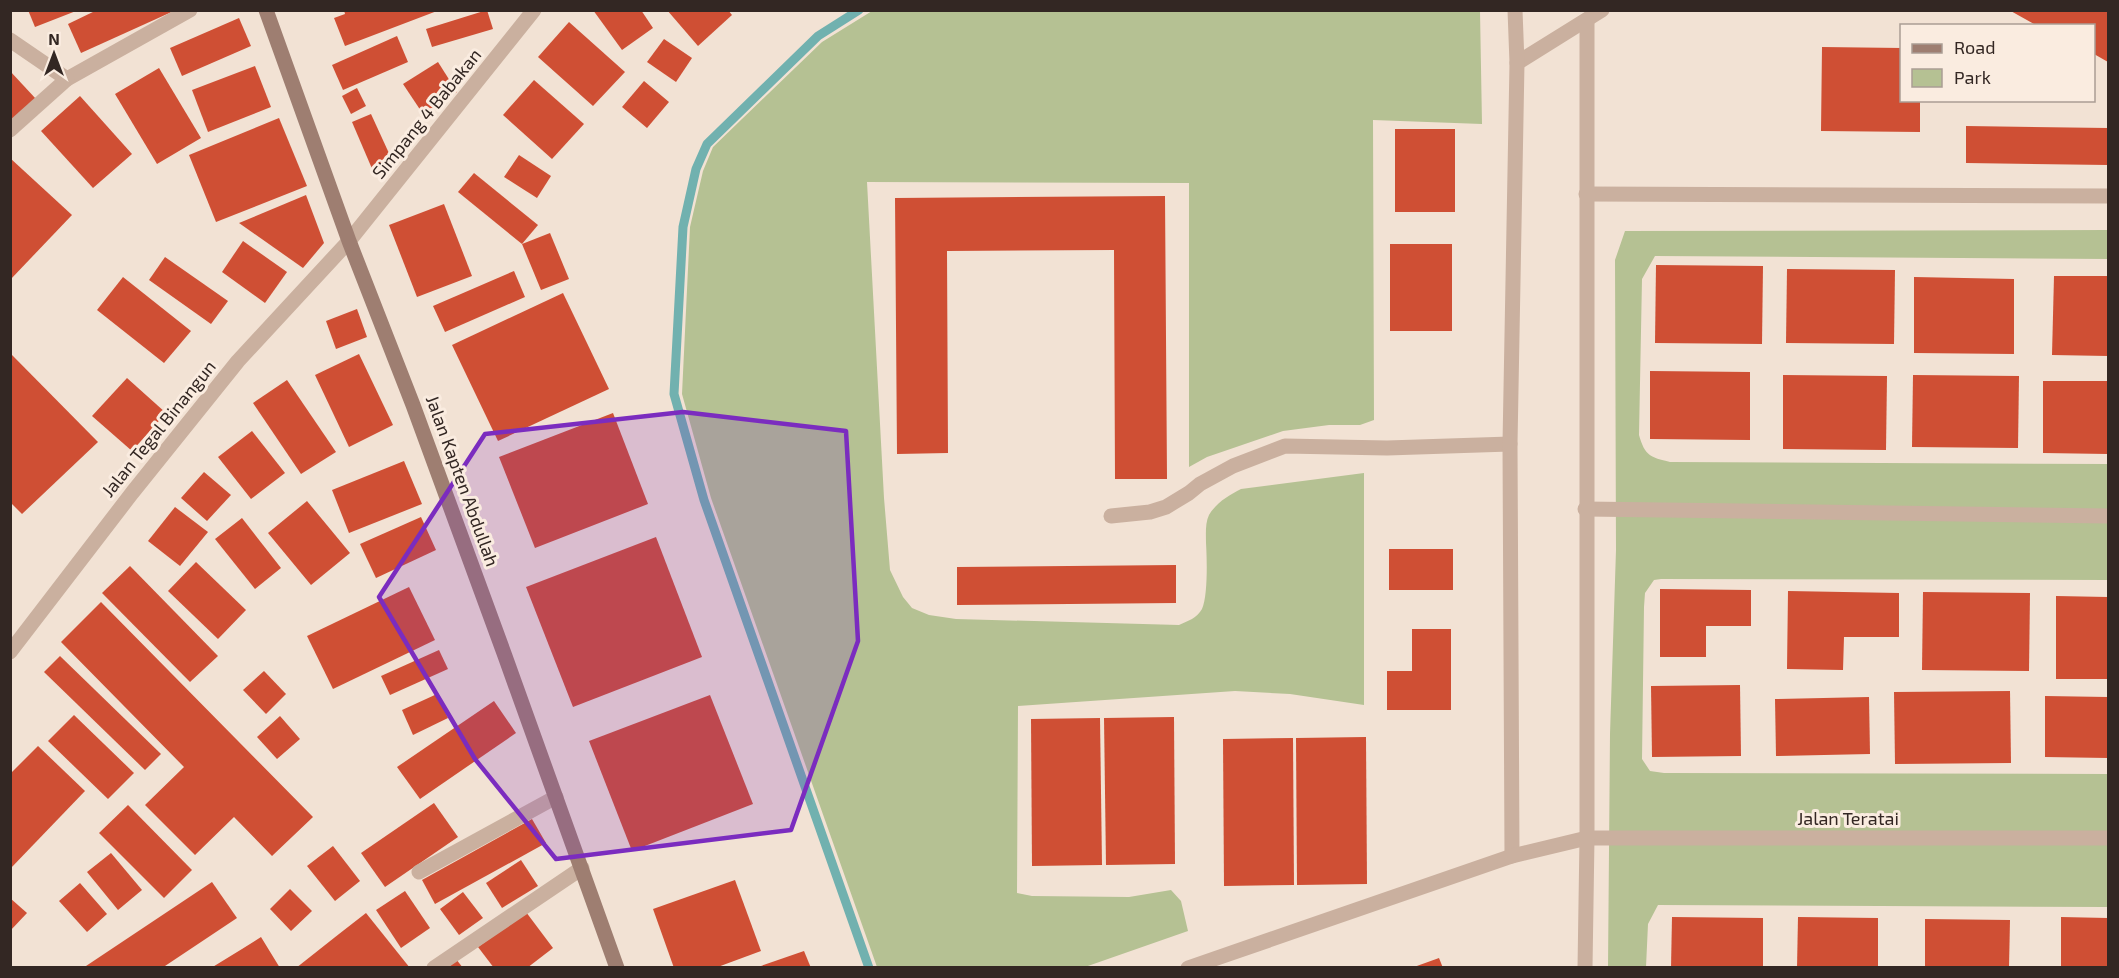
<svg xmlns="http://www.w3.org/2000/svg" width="2119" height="978" viewBox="0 0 2119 978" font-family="'Exo 2',sans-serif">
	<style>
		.green { fill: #b5c193 }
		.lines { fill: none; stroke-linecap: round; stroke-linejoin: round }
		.stream { stroke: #71b1af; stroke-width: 9 }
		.building { fill: #cf4f34 }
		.minor { stroke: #cab09f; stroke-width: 15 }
		.tertiary { stroke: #cab09f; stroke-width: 15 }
		.secondary { stroke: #9e7e71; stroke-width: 15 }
		.marked { fill: #7b2cbf; fill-opacity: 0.2; stroke: #7b2cbf; stroke-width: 4.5; stroke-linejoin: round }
		.labels { text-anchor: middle; stroke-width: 6; stroke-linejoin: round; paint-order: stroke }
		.street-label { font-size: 18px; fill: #332723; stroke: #faece0 }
	</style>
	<rect width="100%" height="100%" fill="#f2e2d4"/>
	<g class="green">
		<path d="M872,11H1480L1482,124L1373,120L1374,420L1360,425H1329L1283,431L1207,457L1189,467V183L867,182L884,498L890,570L903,597L912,608L929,615L956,619L1179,625C1188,621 1197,618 1202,609C1208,596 1207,558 1206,543C1206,535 1205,523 1209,515C1216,503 1229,495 1241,489L1364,473V705L1290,694L1235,691L1018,706L1017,893L1032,896L1129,897L1171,890L1181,901L1188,931L1085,967H877L711,498L682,394L690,227L703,171L713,147L822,42Z"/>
		<path d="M2108,230V259L1655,256L1642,279L1639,435C1645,456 1650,457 1670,462L2108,464V580L1661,579L1654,580L1645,593L1644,607L1642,759L1650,771L1664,773L2108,774V907L1658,905L1648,924L1646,967L1608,968L1610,734L1616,550L1615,260L1625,231Z"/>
	</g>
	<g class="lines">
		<path class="stream" d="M859,10L818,36L707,144L696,169L683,227L674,394L704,500L869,968"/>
	</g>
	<g class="building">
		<path d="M28,10H76V11L35,27Z"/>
		<path d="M97,10H176L81,53L68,24Z"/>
		<path d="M344,10H437V11L345,46L334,18L345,14Z"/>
		<path d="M487,10L493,29L432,47L426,29Z"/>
		<path d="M593,10H641L653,28L622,50Z"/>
		<path d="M667,10H728L732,15L698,46Z"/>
		<path d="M2009,10H2108V62L2094,54V26H2033L2034,24Z"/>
		<path d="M239,18L251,46L182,76L170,48Z"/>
		<path d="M569,22L625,72L593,106L538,57Z"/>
		<path d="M397,36L408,62L343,90L332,65Z"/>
		<path d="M664,39L692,58L676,82L647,62Z"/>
		<path d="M1822,47L1902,48V100H1920V132L1821,131Z"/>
		<path d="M438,62L457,92L423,114L403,84Z"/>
		<path d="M255,66L271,107L208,132L192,90Z"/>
		<path d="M159,68L201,138L157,164L115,94Z"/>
		<path d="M10,71L36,99L10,122Z"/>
		<path d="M534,80L584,124L552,159L503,115Z"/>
		<path d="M644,81L669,102L647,128L622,107Z"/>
		<path d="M357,88L366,106L351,114L342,96Z"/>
		<path d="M80,96L132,154L93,188L41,131Z"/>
		<path d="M371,114L393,162L373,171L352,122Z"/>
		<path d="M279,118L307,186L216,222L189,155Z"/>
		<path d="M1966,126L2108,128V165L1966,163Z"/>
		<rect x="1395" y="129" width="60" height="83"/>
		<path d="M519,155L551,176L537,198L504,177Z"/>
		<path d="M10,158L72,215L10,280Z"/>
		<path d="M474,173L538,225L522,244L458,192Z"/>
		<path d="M306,195L324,243L303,268L239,223Z"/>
		<path d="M1165,196L1167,479H1115L1114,250L947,251L948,453L897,454L895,198Z"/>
		<path d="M444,204L472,276L417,297L389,225Z"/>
		<path d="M550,233L569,279L541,290L522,244Z"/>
		<path d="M243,241L287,272L265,303L222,272Z"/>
		<rect x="1390" y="244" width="62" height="87"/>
		<path d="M165,257L228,301L211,324L149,280Z"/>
		<path d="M1656,265L1763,266L1762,344L1655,343Z"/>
		<path d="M1787,269L1895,270L1894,344L1786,343Z"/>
		<path d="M514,271L525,297L445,332L433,306Z"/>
		<path d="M2054,276H2108V356L2052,355Z"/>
		<path d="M123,277L191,331L164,363L97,310Z"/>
		<path d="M1914,277L2014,279V354L1914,353Z"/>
		<path d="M563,293L609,389L498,441L452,345Z"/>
		<path d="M357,309L367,337L336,349L326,321Z"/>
		<path d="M359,354L393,425L349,447L315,375Z"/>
		<path d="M12,355L98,442L22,514L10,502V357Z"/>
		<path d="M1650,371L1750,372V440L1650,439Z"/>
		<path d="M1783,375L1887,376L1886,450L1783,449Z"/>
		<path d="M1913,375L2019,376L2018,448L1912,447Z"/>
		<path d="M127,378L166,413L132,451L92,416Z"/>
		<path d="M287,380L336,452L301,474L253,403Z"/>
		<path d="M2043,381H2108V454L2043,453Z"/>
		<path d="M613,413L648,504L535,548L499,457Z"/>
		<path d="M252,431L285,473L251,499L218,457Z"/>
		<path d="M404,461L422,504L349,533L332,490Z"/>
		<path d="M204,472L231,495L207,521L181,498Z"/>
		<path d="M307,501L350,553L311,585L268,533Z"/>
		<path d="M175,507L208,532L180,566L148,541Z"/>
		<path d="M421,517L436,550L376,578L360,544Z"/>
		<path d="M242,518L281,568L255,589L215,539Z"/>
		<path d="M656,537L702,657L573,707L526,587Z"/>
		<rect x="1389" y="549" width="64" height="41"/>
		<path d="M196,562L246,610L218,639L168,591Z"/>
		<path d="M1176,565V603L957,605V567Z"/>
		<path d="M130,566L218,656L190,682L102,593Z"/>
		<path d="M409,587L435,640L333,689L307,636Z"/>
		<path d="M1660,589L1751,590V626H1706V657H1660Z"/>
		<path d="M1788,591L1899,593V637H1844L1843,670L1787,669Z"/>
		<path d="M1923,592L2030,593L2029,671L1922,670Z"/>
		<path d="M2056,596L2108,597V679H2056Z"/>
		<path d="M101,602L313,817L272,856L234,817L195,855L145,805L184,767L61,642Z"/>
		<path d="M1412,629H1451V710H1387V671H1412Z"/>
		<path d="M439,650L448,669L390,695L381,676Z"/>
		<path d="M60,656L161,754L145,770L44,672Z"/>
		<path d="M264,671L286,694L266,714L243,690Z"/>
		<path d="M1740,685L1741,756L1652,757L1651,686Z"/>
		<path d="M2010,691L2011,763L1895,764L1894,692Z"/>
		<path d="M437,694L448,718L413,735L402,710Z"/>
		<path d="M710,695L753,804L632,851L589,741Z"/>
		<path d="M2045,696L2108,697V758L2045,757Z"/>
		<path d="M1869,697L1870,754L1776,756L1775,699Z"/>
		<path d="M494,701L516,733L420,799L397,767Z"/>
		<path d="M74,715L134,773L108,799L48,741Z"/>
		<path d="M280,716L300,739L277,759L257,737Z"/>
		<path d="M1174,717L1175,864L1106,865L1104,718Z"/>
		<path d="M1100,718L1102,865L1032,866L1031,719Z"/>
		<path d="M1366,737L1367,884L1297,885L1296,738Z"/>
		<path d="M1293,738L1294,885L1224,886L1223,739Z"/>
		<path d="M38,746L85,791L10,869V774Z"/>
		<path d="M434,803L458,837L385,887L361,853Z"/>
		<path d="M128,805L192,870L164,898L99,833Z"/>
		<path d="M532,819L546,843L435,904L422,880Z"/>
		<path d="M333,846L360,881L335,901L307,866Z"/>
		<path d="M111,853L142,890L118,910L87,872Z"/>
		<path d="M521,860L538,886L502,908L486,883Z"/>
		<path d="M735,880L761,951L715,968H674L653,909Z"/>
		<path d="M212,882L237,918L162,968H83Z"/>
		<path d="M80,883L107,914L87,932L59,901Z"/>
		<path d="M290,889L312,911L291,931L270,909Z"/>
		<path d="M405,891L430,928L401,948L376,910Z"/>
		<path d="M463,892L483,918L459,935L440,909Z"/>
		<path d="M10,898L27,913L10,931Z"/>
		<path d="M526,912L553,948L527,968H494L478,947Z"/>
		<path d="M366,913L410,968H296L339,934Z"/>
		<path d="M1672,917L1763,918V968H1671Z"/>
		<path d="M1798,917L1878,918V968H1797Z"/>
		<path d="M2061,917L2108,918V968H2061Z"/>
		<path d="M1925,919L2010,920L2009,968H1925Z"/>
		<path d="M261,937L280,968H211L242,949Z"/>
		<path d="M804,951L811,968H758V967Z"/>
		<path d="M1439,958L1443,968H1414V967Z"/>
		<path d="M456,959L463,968H447Z"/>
	</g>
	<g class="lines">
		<g class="minor">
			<path d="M10,40L67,79L190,10"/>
			<path d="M1517,63L1602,10"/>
			<path d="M10,130L67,79"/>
			<path d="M1586,194L2108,196"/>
			<path d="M349,241L534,10"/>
			<path d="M1585,509L2108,516"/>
			<path d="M1111,516L1150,512L1166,507L1189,493L1200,484L1233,466L1285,446L1387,448L1510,444"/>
			<path d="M1512,856L1510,444L1517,63L1515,10"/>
			<path d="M419,872L556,797"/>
			<path d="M434,968L582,868"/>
			<path d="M1188,968L1512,856L1587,838H2108"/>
			<path d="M1585,968L1587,838V20"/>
		</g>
		<path class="tertiary" d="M10,652L132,493L238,361L349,241"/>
		<path class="secondary" d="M266,10L349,241L413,405L505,656L617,968"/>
	</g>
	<path class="marked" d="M683,412L846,431L858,641L791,830L556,859L475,759L379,597L485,434Z"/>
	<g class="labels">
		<g class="street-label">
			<text transform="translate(427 114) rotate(-51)" y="6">Simpang 4 Babakan</text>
			<text transform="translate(159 429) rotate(-51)" y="6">Jalan Tegal Binangun</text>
			<text transform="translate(462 481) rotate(70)" y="6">Jalan Kapten Abdullah</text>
			<text x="1848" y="825">Jalan Teratai</text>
		</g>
	</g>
	<rect width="2119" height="978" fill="none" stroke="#332723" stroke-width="24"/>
	<rect x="1900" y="24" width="195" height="78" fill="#faece0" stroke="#aa9d94" stroke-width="1.5"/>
	<rect x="1912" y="44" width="30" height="9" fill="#9e7e71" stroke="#aa9d94" stroke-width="1.5"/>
	<text x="1954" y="54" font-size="18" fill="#332723">Road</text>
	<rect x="1912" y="69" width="30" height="18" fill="#b5c193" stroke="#aa9d94" stroke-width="1.5"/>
	<text x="1954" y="84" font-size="18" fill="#332723">Park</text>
	<g transform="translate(54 54)" stroke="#faece0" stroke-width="4.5" paint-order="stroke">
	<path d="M0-4.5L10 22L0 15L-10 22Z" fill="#332723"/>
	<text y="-9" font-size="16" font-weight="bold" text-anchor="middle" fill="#332723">N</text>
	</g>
</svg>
